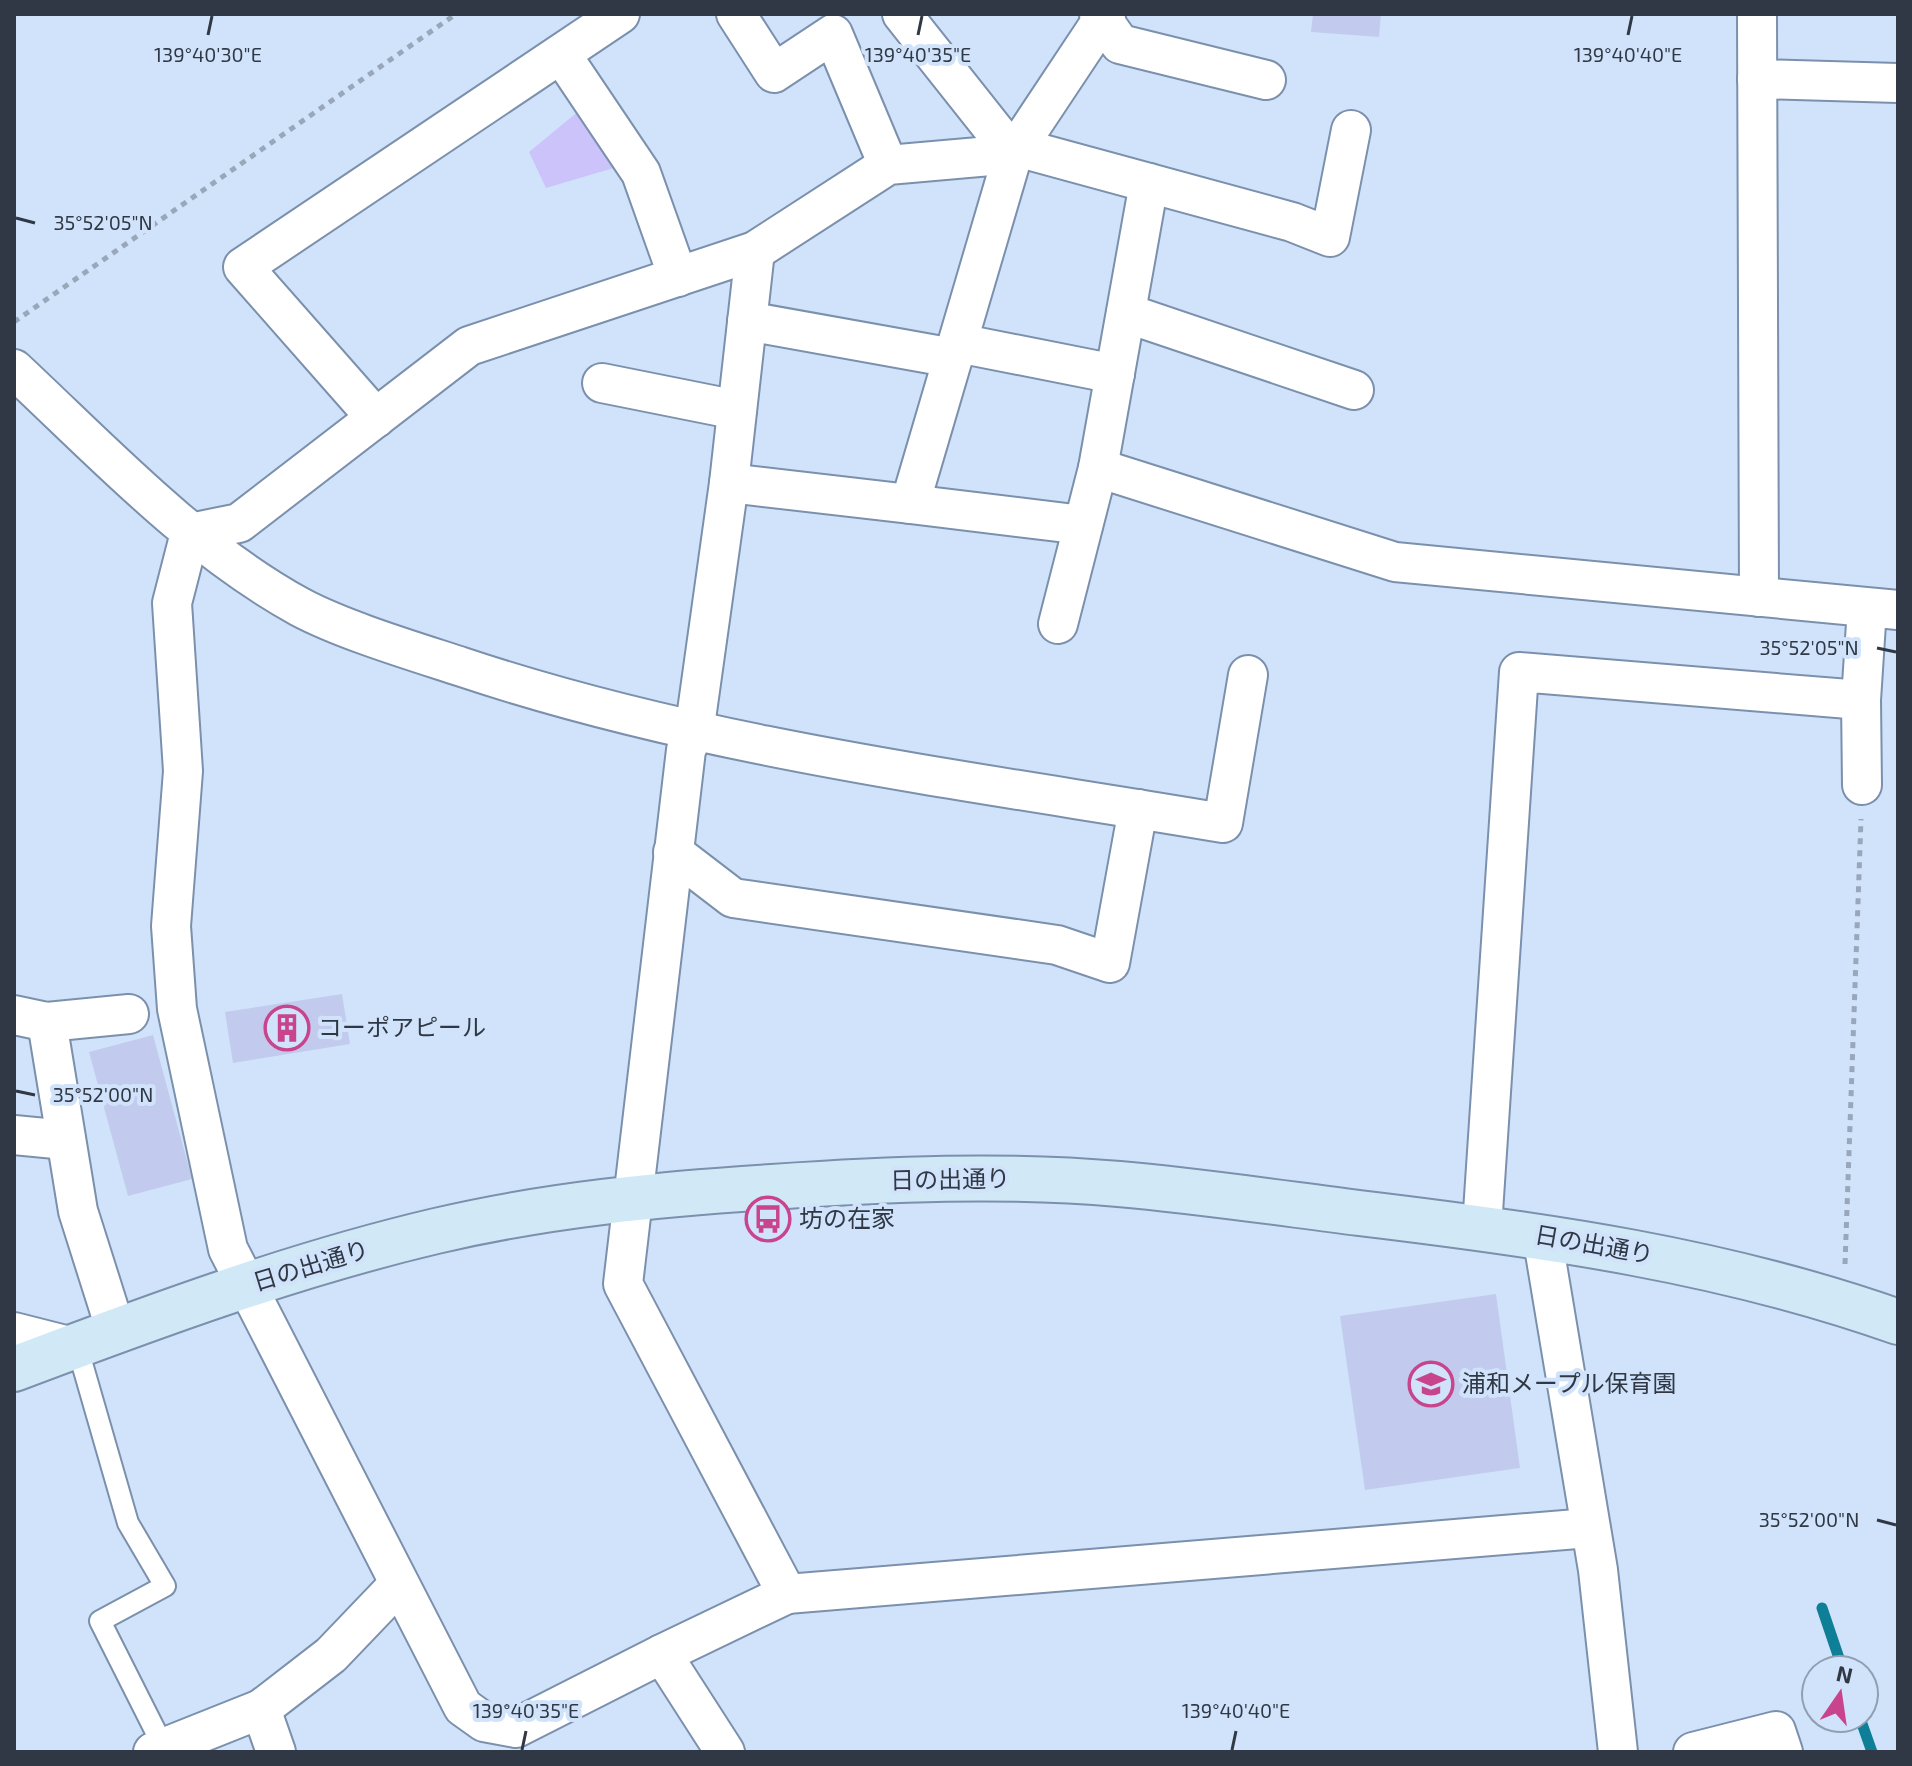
<svg xmlns="http://www.w3.org/2000/svg" width="1912" height="1766" viewBox="0 0 1912 1766" font-family="'Exo 2','Noto Sans JP',sans-serif">
	<style>
		.green { fill: #cdc3fb }
		.lines { fill: none; stroke-linecap: round; stroke-linejoin: round }
		.stream { stroke: #0f7f97; stroke-width: 11 }
		.building { fill: #c2cbed }
		.lane-casing { stroke: #7b90ac; stroke-width: 24 }
		.street-casing { stroke: #7b90ac; stroke-width: 42 }
		.secondary-casing { stroke: #7b90ac; stroke-width: 48 }
		.path { stroke: #98a7ba; stroke-width: 5; stroke-dasharray: 6 6; stroke-linecap: butt }
		.lane { stroke: #fff; stroke-width: 20 }
		.street { stroke: #fff; stroke-width: 38 }
		.secondary { stroke: #d1e9f7; stroke-width: 44 }
		.ticks { fill: none; stroke: #2f3844; stroke-width: 3 }
		.labels { text-anchor: middle; stroke-width: 8; stroke-linejoin: round; paint-order: stroke }
		.poi-label { font-size: 24px; fill: #2f3844; stroke: #d1e3fb; text-anchor: start }
		.street-label { font-size: 24px; fill: #2f3844; stroke: #d1e3fb }
		.ticks-label { font-size: 20px; text-anchor: middle; fill: #2f3844; stroke: #d1e3fb; stroke-width: 8; stroke-linejoin: round; paint-order: stroke }
	</style>
	<rect width="100%" height="100%" fill="#d1e3fb"/>
	<path class="green" d="M580,110L617,167L546,188L529,152Z"/>
	<g class="lines">
		<g class="stream">
			<path d="M1822,1608L1843,1670"/>
			<path d="M1860,1718L1872,1752"/>
		</g>
	</g>
	<g class="building">
		<path d="M1313,14H1381L1379,37L1311,32Z"/>
		<path d="M342,994L350,1044L233,1063L225,1012Z"/>
		<path d="M153,1035L192,1179L128,1196L89,1052Z"/>
		<path d="M1496,1294L1520,1468L1365,1490L1340,1316Z"/>
	</g>
	<g class="lines">
		<g class="lane-casing">
			<path id="lane" d="M77,1346L128,1523L165,1586L100,1621L164,1748"/>
		</g>
		<g class="street-casing">
			<g id="street">
				<path d="M736,14L774,73L833,34L888,165"/>
				<path d="M1099,14L1120,44L1266,80"/>
				<path d="M1757,14L1759,597"/>
				<path d="M561,54L641,173L678,277"/>
				<path d="M1757,79L1898,83"/>
				<path d="M1017,147L1292,222L1330,237L1351,130"/>
				<path d="M1126,313L1354,390"/>
				<path d="M747,321L953,358"/>
				<path d="M958,343L1115,374"/>
				<path d="M14,369C104,453 191,547 300,607C343,630 413,651 462,667C708,749 968,780 1223,823L1248,675"/>
				<path d="M602,383L737,410"/>
				<path d="M376,418L243,267L620,14"/>
				<path d="M1098,468L1395,562L1898,610"/>
				<path d="M729,483L910,504L1013,154L902,14"/>
				<path d="M910,504L1083,525"/>
				<path d="M1058,624L1098,468L1149,183"/>
				<path d="M1862,785L1861,700L1867,608"/>
				<path d="M673,852L733,898L1057,945L1110,963L1138,809"/>
				<path d="M14,1015L47,1022L129,1014"/>
				<path d="M47,1022L78,1211L116,1331"/>
				<path d="M14,1135L66,1140"/>
				<path d="M1482,1227L1519,672L1861,700"/>
				<path d="M1542,1235L1598,1570L1618,1752"/>
				<path d="M14,1332L73,1347"/>
				<path d="M787,1594L1589,1528"/>
				<path d="M662,1654L516,1728L484,1722L463,1707L228,1249L177,1009L171,926L183,771L172,603L190,533L239,523L469,346L755,251L888,165L1013,154L1106,14"/>
				<path d="M153,1752L261,1709"/>
				<path d="M276,1752L261,1709L331,1655L398,1585"/>
				<path d="M725,1752L662,1654L787,1594L623,1284L686,750L694,733L729,483L755,251"/>
				<path d="M1693,1752L1776,1731L1783,1752"/>
			</g>
		</g>
		<g class="secondary-casing">
			<path id="secondary" d="M14,1369C152,1317 292,1265 436,1231C546,1205 660,1194 772,1187C887,1179 1004,1174 1119,1184C1199,1191 1280,1203 1359,1213C1543,1235 1723,1260 1898,1322"/>
		</g>
		<g class="path">
			<path d="M14,322L456,14"/>
			<path d="M1845,1264L1861,819"/>
		</g>
		<use href="#lane" class="lane"/>
		<use href="#street" class="street"/>
		<use href="#secondary" class="secondary"/>
	</g>
	<path class="ticks" d="M208,35L212,16M918,35L922,16M1628,35L1632,16M16,218L35,223M1877,648L1896,652M16,1091L35,1095M1877,1520L1896,1525M522,1750L526,1731M1232,1750L1236,1731"/>
	<defs>
		<g id="building-ring" transform="scale(2.3)"><circle r="9.5" fill="#d1e3fb" stroke="#c8458d" stroke-width="1.5"/><path d="M-4-6H4V6H1V3H-1V6H-4ZM-2.5-4.3h1.7v1.8h-1.7ZM.8-4.3h1.7v1.8H.8ZM-2.5-1h1.7V.8h-1.7ZM.8-1h1.7V.8H.8Z" fill="#c8458d"/></g>
		<g id="bus-ring" transform="scale(2.3)"><circle r="9.5" fill="#d1e3fb" stroke="#c8458d" stroke-width="1.5"/><path d="M-5-6H5V4H4V6H2V4H-2V6H-4V4H-5ZM-3.5-4V0h7V-4ZM-3.5 1.2v1.5H-2V1.2ZM2 1.2v1.5H3.5V1.2Z" fill="#c8458d"/></g>
		<g id="school-ring" transform="scale(2.3)"><circle r="9.5" fill="#d1e3fb" stroke="#c8458d" stroke-width="1.5"/><path d="M0-5L7-2L0 1L-7-2ZM-4 1L0 2.5L4 1V4Q0 6-4 4Z" fill="#c8458d"/></g>
	</defs>
	<g fill-rule="evenodd">
		<use href="#building-ring" x="287" y="1028"/>
		<use href="#bus-ring" x="768" y="1219"/>
		<use href="#school-ring" x="1431" y="1384"/>
	</g>
	<g class="labels">
		<g class="poi-label">
			<text x="318" y="1036">コーポアピール</text>
			<text x="799" y="1227">坊の在家</text>
			<text x="1462" y="1392">浦和メープル保育園</text>
		</g>
		<g class="street-label">
			<text transform="translate(950 1180) rotate(-1)" y="8">日の出通り</text>
			<text transform="translate(1594 1245) rotate(10)" y="8">日の出通り</text>
			<text transform="translate(311 1266) rotate(-17)" y="8">日の出通り</text>
		</g>
	</g>
	<g class="ticks-label">
		<text x="208" y="62">139°40'30"E</text>
		<text x="918" y="62">139°40'35"E</text>
		<text x="1628" y="62">139°40'40"E</text>
		<text x="103" y="230">35°52'05"N</text>
		<text x="1809" y="655">35°52'05"N</text>
		<text x="103" y="1102">35°52'00"N</text>
		<text x="1809" y="1527">35°52'00"N</text>
		<text x="526" y="1718">139°40'35"E</text>
		<text x="1236" y="1718">139°40'40"E</text>
	</g>
	<rect width="1912" height="1766" fill="none" stroke="#2f3844" stroke-width="32"/>
	<g transform="translate(1840 1694) rotate(13)"><circle r="38" fill="#d1e3fb" stroke="#909fb2" stroke-width="2"/>
	<path d="M0-6L14 30L0 20L-14 30Z" fill="#c8458d"/>
	<text y="-12" font-size="22" font-weight="bold" text-anchor="middle" fill="#2f3844">N</text>
	</g>
</svg>
